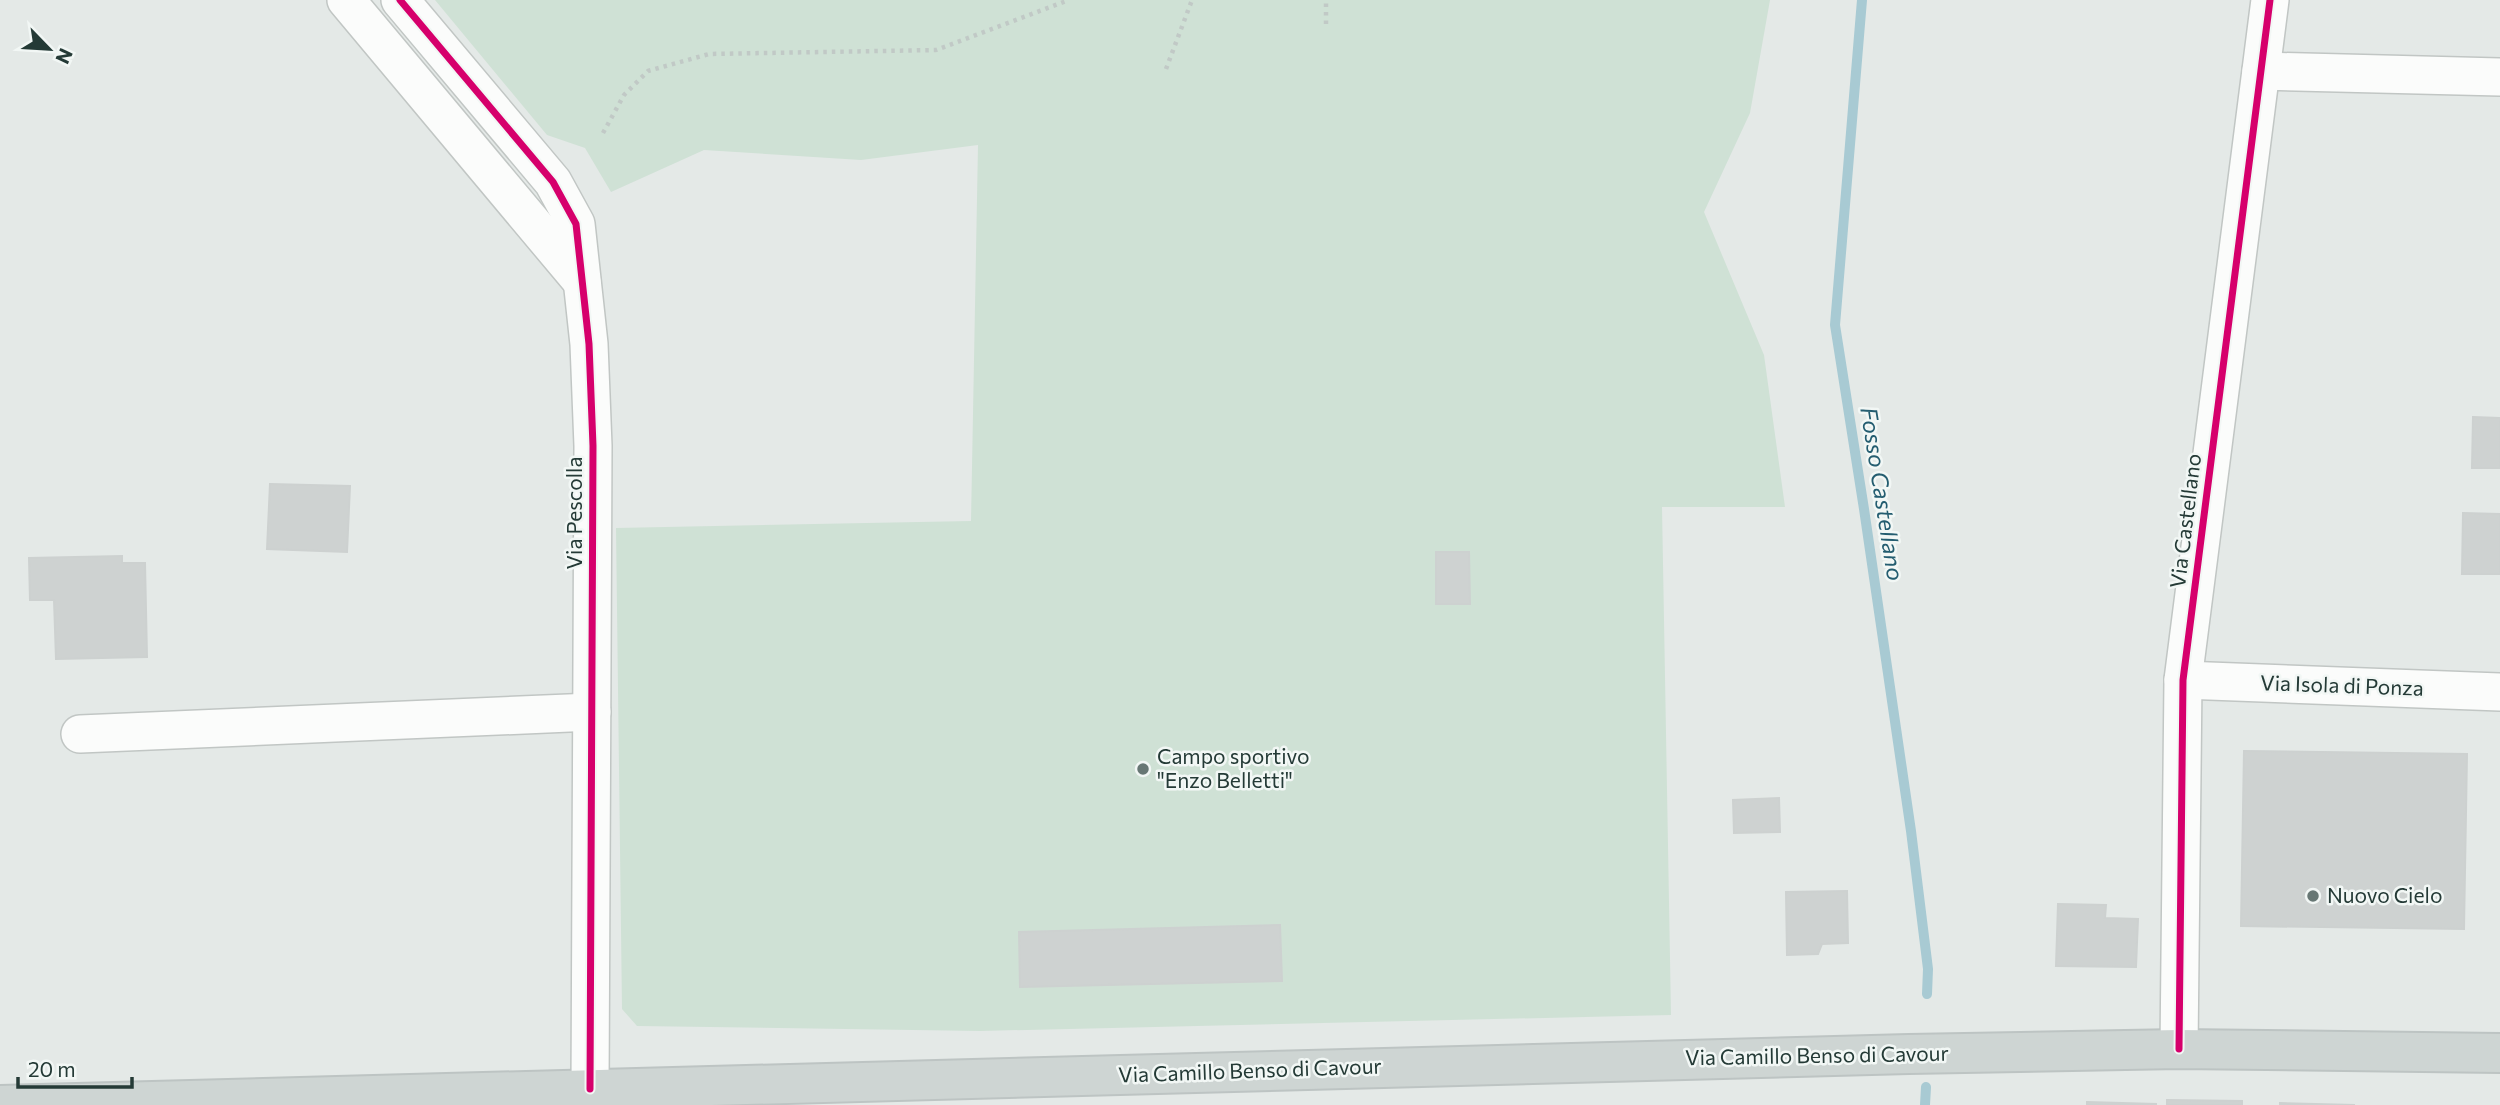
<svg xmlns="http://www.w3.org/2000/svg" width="2500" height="1105" viewBox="0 0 2500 1105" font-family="Commissioner,sans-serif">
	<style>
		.green { fill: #cfe1d5 }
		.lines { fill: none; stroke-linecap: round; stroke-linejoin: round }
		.stream { stroke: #a8cad3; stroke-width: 10 }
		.building { fill: #ced2d1; stroke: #cdd1d0; stroke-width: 2 }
		.minor-casing { stroke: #c1c6c4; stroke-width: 40 }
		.major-casing { stroke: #bdc4c3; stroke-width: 42 }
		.path { stroke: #c1c9c6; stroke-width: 4.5; stroke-dasharray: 3.5 5; stroke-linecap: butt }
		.minor { stroke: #fbfcfb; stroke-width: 37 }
		.major { stroke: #ced5d3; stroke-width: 38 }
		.cycleway-casing { stroke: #f2f7f5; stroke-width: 11 }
		.cycleway { stroke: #d6006c; stroke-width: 7 }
		.poi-dot { fill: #677774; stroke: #f2f7f5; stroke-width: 2.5 }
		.labels { text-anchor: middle; stroke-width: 5; stroke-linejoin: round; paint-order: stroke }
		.street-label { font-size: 21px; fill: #243a36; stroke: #f2f7f5 }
		.poi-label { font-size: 21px; fill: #243a36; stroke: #f2f7f5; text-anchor: start }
		.water-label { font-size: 23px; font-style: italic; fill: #245d70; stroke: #f2f7f5 }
	</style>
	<rect width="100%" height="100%" fill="#e4e9e7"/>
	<path class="green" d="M435,0H1770L1750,113L1704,212L1764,355L1785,507H1662L1671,1015L980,1031L637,1026L622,1009L616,528L971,521L978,145L861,160L704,150L611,192L585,148L547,135Z"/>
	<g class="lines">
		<g class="stream">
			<path d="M1862,0L1835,325L1864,509L1911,831L1928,969L1927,994"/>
			<path d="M1925,1105L1926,1087"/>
		</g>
	</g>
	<g class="building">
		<path d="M2473,417L2500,418V468H2472Z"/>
		<path d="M270,484L350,486L347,552L267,549Z"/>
		<path d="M2463,513L2500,514V574H2462Z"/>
		<path d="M1436,552H1469L1470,604H1436Z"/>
		<path d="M122,556V563H145L147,657L56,659L54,600H30L29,558Z"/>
		<path d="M2244,751L2467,754L2464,929L2241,926Z"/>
		<path d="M1779,798L1780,832L1734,833L1733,800Z"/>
		<path d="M1847,891L1848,943L1822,944L1818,954L1787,955L1786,892Z"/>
		<path d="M2058,904L2106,905L2105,918L2138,919L2136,967L2056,966Z"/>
		<path d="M1280,925L1282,981L1020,987L1019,932Z"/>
		<path d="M2167,1100L2242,1101V1105H2167Z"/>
		<path d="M2087,1102L2156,1104V1105H2087Z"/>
		<path d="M2280,1103L2355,1105H2280Z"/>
	</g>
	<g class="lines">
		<g class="minor-casing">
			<g id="minor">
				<path d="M346,0L582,282"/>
				<path d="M400,0L553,182L576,224L589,344L593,446L590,1089"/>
				<path d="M2261,71L2500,77"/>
				<path d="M2183,680L2500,692"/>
				<path d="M80,734L592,712"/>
				<path d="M2179,1049L2183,680L2270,0"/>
			</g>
		</g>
		<g class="major-casing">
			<path id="major" d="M0,1105L1909,1054L2179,1049L2500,1053"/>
		</g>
		<g class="path">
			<path d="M1326,24V0"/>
			<path d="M1166,69L1192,0"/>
			<path d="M603,133L624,95L648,71L709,54L936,50L1069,0"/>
		</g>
		<use href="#minor" class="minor"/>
		<use href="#major" class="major"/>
		<g class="cycleway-casing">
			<g id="cycleway">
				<path d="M400,0L553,182L576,224L589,344L593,446L590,1089"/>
				<path d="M2179,1049L2183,680L2270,0"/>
			</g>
		</g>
		<use href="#cycleway" class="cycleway"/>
	</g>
	<g class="poi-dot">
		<circle cx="1143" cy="769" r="7"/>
		<circle cx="2313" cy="896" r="7"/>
	</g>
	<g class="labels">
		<g class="street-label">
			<text transform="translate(575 513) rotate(-90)" y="7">Via Pescolla</text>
			<text transform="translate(2186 521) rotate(-83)" y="7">Via Castellano</text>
			<text transform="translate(2342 686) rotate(2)" y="7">Via Isola di Ponza</text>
			<text transform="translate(1817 1056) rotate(-1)" y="7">Via Camillo Benso di Cavour</text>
			<text transform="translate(1250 1071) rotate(-2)" y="7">Via Camillo Benso di Cavour</text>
		</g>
		<g class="poi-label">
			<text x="1157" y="764">Campo sportivo<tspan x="1157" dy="24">"Enzo Belletti"</tspan></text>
			<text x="2327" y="903">Nuovo Cielo</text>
		</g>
		<g class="water-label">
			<text transform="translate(1882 494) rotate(81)" y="8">Fosso Castellano</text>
		</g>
	</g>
	<g transform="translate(49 49) rotate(115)" stroke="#f2f7f5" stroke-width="5" paint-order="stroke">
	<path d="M0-5L12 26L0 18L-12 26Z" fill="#243a36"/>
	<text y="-10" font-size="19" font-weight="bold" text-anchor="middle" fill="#243a36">N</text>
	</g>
	<path d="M18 1077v10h114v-10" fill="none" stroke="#243a36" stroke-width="3.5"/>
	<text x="28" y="1077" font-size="21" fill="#243a36" stroke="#f2f7f5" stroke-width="5" paint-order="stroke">20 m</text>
</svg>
